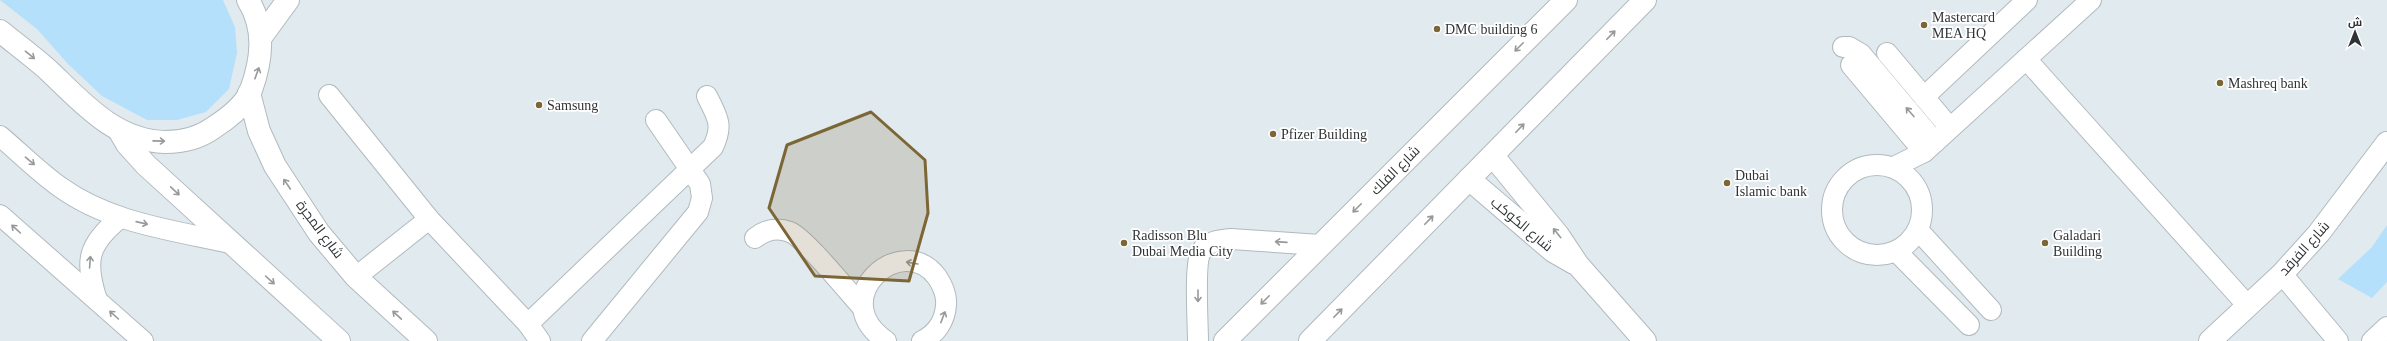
<svg xmlns="http://www.w3.org/2000/svg" width="2387" height="341" viewBox="0 0 2387 341" font-family="'Times New Roman',Cairo,serif">
	<style>
		.green { fill: #b5e0fb }
		.lines { fill: none; stroke-linecap: round; stroke-linejoin: round }
		.lane-casing { stroke: #b1babf; stroke-width: 22 }
		.street-casing { stroke: #b1babf; stroke-width: 24 }
		.secondary-casing { stroke: #b1babf; stroke-width: 24 }
		.lane { stroke: #fff; stroke-width: 20 }
		.street { stroke: #fff; stroke-width: 22 }
		.secondary { stroke: #fff; stroke-width: 22 }
		.oneway { stroke: #98999a }
		.marked { fill: #7c6635; fill-opacity: 0.2; stroke: #7c6635; stroke-width: 3; stroke-linejoin: round }
		.poi-dot { fill: #7c6635; stroke: #fff; stroke-width: 1.5 }
		.labels { text-anchor: middle; stroke-width: 3.5; stroke-linejoin: round; paint-order: stroke }
		.poi-label { font-size: 14px; fill: #303335; stroke: #fff; text-anchor: start }
		.street-label { font-size: 14px; fill: #303335; stroke: #fff }
	</style>
	<rect width="100%" height="100%" fill="#e1eaef"/>
	<g class="green">
		<path d="M0,0H223L235,27L237,53L229,89L206,112L177,120H147L102,96L68,64L37,29Z"/>
		<path d="M2387,225V282L2372,298L2338,279L2372,247Z"/>
	</g>
	<g class="lines">
		<g class="lane-casing">
			<g id="lane">
				<path d="M1843,47H1849L1861,54L1935,142"/>
				<path d="M1887,53L1950,128"/>
				<path d="M2026,59L2248,306"/>
				<path d="M1851,65L1924,152"/>
				<path d="M329,95L429,219L528,324L540,341"/>
				<path d="M1924,97L2027,0"/>
				<path d="M0,136C20,153 39,172 60,187C110,223 172,230 230,243"/>
				<circle cx="1877" cy="210" r="45"/>
				<path d="M1894,167L1924,152L2091,0"/>
				<path d="M0,215L143,341"/>
				<path d="M1918,230L1991,310"/>
				<path d="M755,238C765,230 777,227 790,232C805,238 849,293 863,308"/>
				<path d="M1896,251L1969,325"/>
				<path d="M2282,274L2338,341"/>
				<path d="M356,277L429,219"/>
				<path d="M97,300C84,261 88,244 120,218"/>
				<path d="M528,324L713,147C724,124 717,117 707,96"/>
				<path d="M592,341L698,212L702,198L700,184L656,120"/>
				<path d="M886,341C824,298 902,230 937,277C943,286 947,295 946,305C945,321 936,334 922,341"/>
				<path d="M1198,341C1198,325 1194,263 1201,252C1207,241 1220,240 1231,239L1320,245"/>
				<path d="M2372,341L2387,327"/>
			</g>
		</g>
		<g class="street-casing">
			<g id="street">
				<path d="M0,31C16,44 32,56 47,69C81,101 114,141 165,142C181,142 199,138 213,128C227,119 245,106 251,90C262,60 266,29 248,0"/>
				<path d="M261,37L288,0"/>
				<path d="M249,93L259,131L275,166L319,233L356,277L426,341"/>
				<path d="M120,132L127,144L146,165L339,341"/>
				<path d="M1493,156L1558,235L1578,265L1645,341"/>
				<path d="M1469,179L1553,251L1574,263"/>
				<path d="M2210,341L2282,274L2319,233L2387,143"/>
			</g>
		</g>
		<g class="secondary-casing">
			<g id="secondary">
				<path d="M1225,341L1566,0"/>
				<path d="M1310,341L1645,0"/>
			</g>
		</g>
		<use href="#lane" class="lane"/>
		<use href="#street" class="street"/>
		<use href="#secondary" class="secondary"/>
	</g>
	<defs><path id="oneway-shaft" d="M-6 0H5M1.5-3L5.5 0L1.5 3" fill="none" stroke-width="1.6" stroke-linecap="round" stroke-linejoin="round"/></defs>
	<g class="oneway">
		<use href="#oneway-shaft" transform="translate(1611 35) rotate(-46)"/>
		<use href="#oneway-shaft" transform="translate(1519 47) rotate(135)"/>
		<use href="#oneway-shaft" transform="translate(30 55) rotate(39)"/>
		<use href="#oneway-shaft" transform="translate(257 73) rotate(-70)"/>
		<use href="#oneway-shaft" transform="translate(1910 112) rotate(-131)"/>
		<use href="#oneway-shaft" transform="translate(1520 128) rotate(-46)"/>
		<use href="#oneway-shaft" transform="translate(159 141) rotate(1)"/>
		<use href="#oneway-shaft" transform="translate(30 161) rotate(40)"/>
		<use href="#oneway-shaft" transform="translate(287 184) rotate(-124)"/>
		<use href="#oneway-shaft" transform="translate(175 191) rotate(43)"/>
		<use href="#oneway-shaft" transform="translate(1357 208) rotate(135)"/>
		<use href="#oneway-shaft" transform="translate(1429 220) rotate(-46)"/>
		<use href="#oneway-shaft" transform="translate(142 223) rotate(13)"/>
		<use href="#oneway-shaft" transform="translate(16 229) rotate(-138)"/>
		<use href="#oneway-shaft" transform="translate(1557 233) rotate(-129)"/>
		<use href="#oneway-shaft" transform="translate(1281 242) rotate(-176)"/>
		<use href="#oneway-shaft" transform="translate(90 262) rotate(-86)"/>
		<use href="#oneway-shaft" transform="translate(912 263) rotate(-170)"/>
		<use href="#oneway-shaft" transform="translate(270 280) rotate(42)"/>
		<use href="#oneway-shaft" transform="translate(1198 296) rotate(90)"/>
		<use href="#oneway-shaft" transform="translate(1265 300) rotate(135)"/>
		<use href="#oneway-shaft" transform="translate(1338 313) rotate(-46)"/>
		<use href="#oneway-shaft" transform="translate(114 315) rotate(-138)"/>
		<use href="#oneway-shaft" transform="translate(397 315) rotate(-137)"/>
		<use href="#oneway-shaft" transform="translate(943 317) rotate(-69)"/>
	</g>
	<path class="marked" d="M871,112L925,160L928,213L909,281L815,276L769,208L787,145Z"/>
	<g class="poi-dot">
		<circle cx="1924" cy="25" r="4"/>
		<circle cx="1437" cy="29" r="4"/>
		<circle cx="2220" cy="83" r="4"/>
		<circle cx="539" cy="105" r="4"/>
		<circle cx="1273" cy="134" r="4"/>
		<circle cx="1727" cy="183" r="4"/>
		<circle cx="1124" cy="243" r="4"/>
		<circle cx="2045" cy="243" r="4"/>
	</g>
	<g class="labels">
		<g class="poi-label">
			<text x="1932" y="22">Mastercard<tspan x="1932" dy="16">MEA HQ</tspan></text>
			<text x="1445" y="34">DMC building 6</text>
			<text x="2228" y="88">Mashreq bank</text>
			<text x="547" y="110">Samsung</text>
			<text x="1281" y="139">Pfizer Building</text>
			<text x="1735" y="180">Dubai<tspan x="1735" dy="16">Islamic bank</tspan></text>
			<text x="1132" y="240">Radisson Blu<tspan x="1132" dy="16">Dubai Media City</tspan></text>
			<text x="2053" y="240">Galadari<tspan x="2053" dy="16">Building</tspan></text>
		</g>
		<g class="street-label">
			<text transform="translate(1395 170) rotate(-45)" y="5">شارع الفلك</text>
			<text transform="translate(1522 224) rotate(40)" y="5">شارع الكوكب</text>
			<text transform="translate(320 229) rotate(53)" y="5">شارع المجرة</text>
			<text transform="translate(2304 248) rotate(-48)" y="5">شارع الفرقد</text>
		</g>
	</g>
	<g transform="translate(2355 32)" stroke="#ffffff" stroke-width="3" paint-order="stroke">
	<path d="M0-3L7 15L0 10L-7 15Z" fill="#303335"/>
	<text y="-6" font-size="11" font-weight="bold" text-anchor="middle" fill="#303335">ش</text>
	</g>
</svg>
